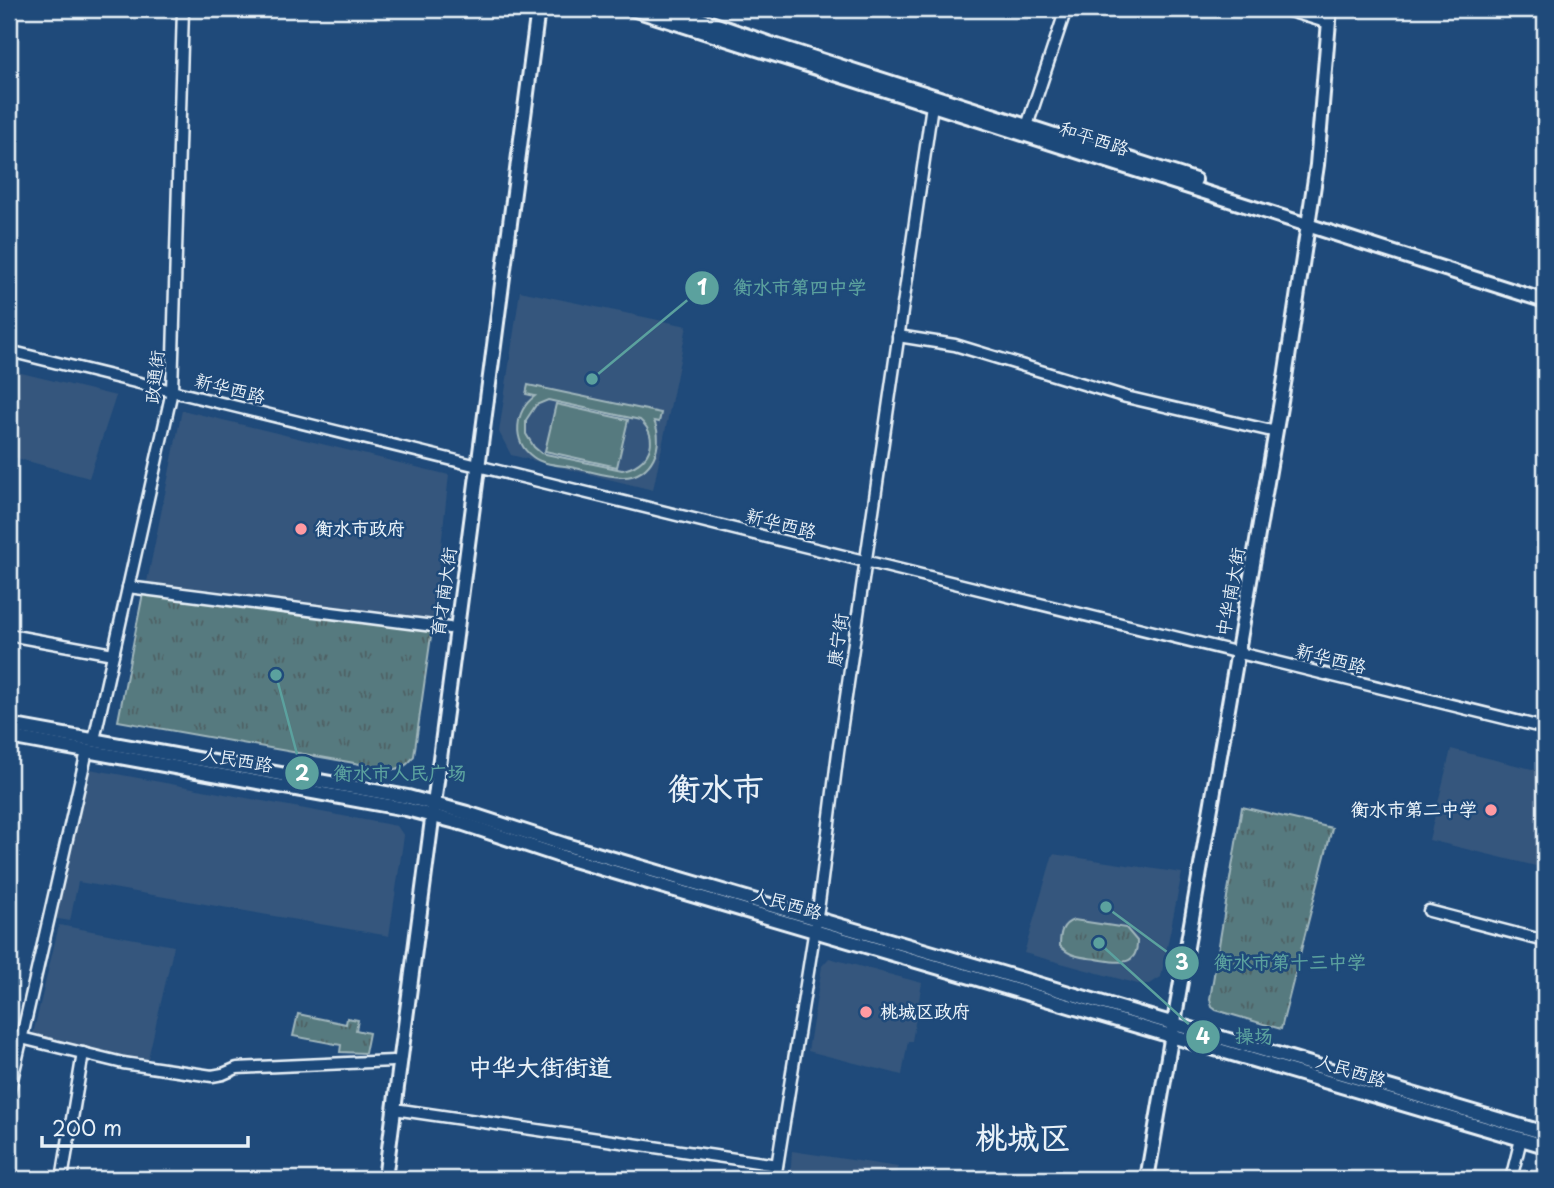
<svg xmlns="http://www.w3.org/2000/svg" width="1554" height="1188" viewBox="0 0 1554 1188" font-family="'Playpen Sans','LXGW WenKai TC',sans-serif">
	<style>
		.built { fill: #34567d }
		.grass { fill: url(#grass-tufts); stroke: #a0b6bc; stroke-width: 2 }
		.pitch { fill: #577a7f; stroke: #a0b6bc; stroke-width: 2; fill-rule: evenodd }
		.lines { fill: none; stroke-linecap: round; stroke-linejoin: round }
		.minor-casing { stroke: #e8f1f8; stroke-width: 15 }
		.major-casing { stroke: #e8f1f8; stroke-width: 18 }
		.minor { stroke: #1f4a7a; stroke-width: 10 }
		.major { stroke: #1f4a7a; stroke-width: 12 }
		.poi-dot { fill: #ff9aa2; stroke: #1f4a7a; stroke-width: 2.5 }
		.labels { text-anchor: middle; stroke-width: 5; stroke-linejoin: round; paint-order: stroke }
		.street-label { font-size: 18px; fill: #e8f1f8; stroke: #1f4a7a }
		.poi-label { font-size: 18px; font-weight: bold; fill: #e8f1f8; stroke: #1f4a7a; text-anchor: start }
		.district-label { font-size: 24px; font-weight: bold; fill: #e8f1f8; stroke: #1f4a7a }
		.town-label { font-size: 32px; font-weight: bold; fill: #e8f1f8; stroke: #1f4a7a }
		.leader { fill: none; stroke: #5ba19e; stroke-width: 2.5 }
		.callout-dot { fill: #5ba19e; stroke: #1f4a7a; stroke-width: 2.5 }
		.mark-label { font-size: 21px; text-anchor: middle; font-weight: bold; fill: #fff }
		.callout-label { font-size: 19px; text-anchor: middle; font-weight: bold; fill: #5ba19e; stroke: #1f4a7a; stroke-width: 5; stroke-linejoin: round; paint-order: stroke }
	</style>
	<defs>
		<pattern id="grass-tufts" width="24" height="20" patternUnits="userSpaceOnUse" patternTransform="scale(1.75)"><rect width="24" height="20" fill="#577a7f"/><path d="M3 7l-1-3M5 7V3M7 7l1-3M15 17l-1-3M17 17v-4M19 17l1-3" fill="none" stroke="#4e6164"/></pattern>
	</defs>
	<rect width="100%" height="100%" fill="#1f4a7a"/>
	<filter id="ink" filterUnits="userSpaceOnUse"><feTurbulence type="fractalNoise" baseFrequency=".0143" numOctaves="2"/><feDisplacementMap in="SourceGraphic" scale="14" xChannelSelector="R" yChannelSelector="G"/><feConvolveMatrix kernelMatrix="1 2 1 2 8 2 1 2 1" color-interpolation-filters="sRGB"/></filter>
	<g filter="url(#ink)">
		<g class="built">
			<path d="M520,291L687,326L653,490L511,455L499,432Z"/>
			<path d="M9,370L116,396L89,478L9,456Z"/>
			<path d="M182,410L449,475L433,619L147,582Z"/>
			<path d="M1451,749L1540,771L1538,779L1545,781V846L1540,867L1429,840Z"/>
			<path d="M79,767L397,826L404,836L389,936L78,882L70,921L47,917Z"/>
			<path d="M1053,854L1182,873L1161,977L1150,984H1138L1024,953Z"/>
			<path d="M59,925L174,946L147,1063L33,1034Z"/>
			<path d="M829,958L922,983L912,1041H908L902,1075L808,1051L822,966Z"/>
			<path d="M792,1151L898,1167L896,1179H790Z"/>
			<path d="M1466,1169L1505,1179H1463Z"/>
		</g>
		<g class="grass">
			<path d="M143,593L432,629L414,756C408,766 399,770 388,769L118,721Z"/>
			<path d="M1242,807L1332,828L1281,1029L1216,1010L1212,1007L1210,999Z"/>
			<path d="M1074,920L1126,928L1137,941C1138,969 1115,962 1096,959C1081,957 1071,957 1060,946C1060,934 1061,924 1074,920Z"/>
			<path d="M298,1014L346,1024L347,1018L358,1020L356,1030L369,1033L365,1053L340,1052L341,1045L293,1036Z"/>
		</g>
		<g class="pitch">
			<path d="M528,385L661,413L659,422L654,421C665,445 652,477 623,477C607,477 590,471 575,468C562,465 543,465 533,457C511,441 515,411 535,396L526,394ZM548,400L640,420C662,439 648,466 622,470L541,453L534,447L526,434V420L536,405Z"/>
			<path d="M556,404L628,420L617,467L545,451Z"/>
		</g>
		<g class="lines">
			<g class="minor-casing">
				<g id="minor">
					<path d="M1283,9L1329,23"/>
					<path d="M1027,126L1066,9"/>
					<path d="M898,336L955,345L1126,397L1276,432"/>
					<path d="M9,351L1545,728"/>
					<path d="M128,587L449,628"/>
					<path d="M9,635L113,654"/>
					<path d="M94,740L172,391L183,9"/>
					<path d="M1429,911L1545,941"/>
					<path d="M9,1035L123,1063L212,1076L223,1074L237,1068L393,1061"/>
					<path d="M9,1093L87,751"/>
					<path d="M394,1109L777,1165"/>
					<path d="M62,1179L83,1053"/>
					<path d="M775,1179L819,903L838,752L932,105"/>
					<path d="M1511,1179L1521,1139"/>
				</g>
			</g>
			<g class="major-casing">
				<g id="major">
					<path d="M632,9L1545,301"/>
					<path d="M671,9L768,43L1195,180"/>
					<path d="M9,725L408,797L467,813L566,845L1545,1133"/>
					<path d="M9,737L406,809L464,824L563,857L1545,1146"/>
					<path d="M385,1179L538,9"/>
					<path d="M1147,1179L1285,378L1317,165L1330,9"/>
				</g>
			</g>
			<use href="#minor" class="minor"/>
			<use href="#major" class="major"/>
		</g>
	</g>
	<g class="poi-dot">
		<circle cx="301" cy="529" r="7"/>
		<circle cx="1491" cy="810" r="7"/>
		<circle cx="866" cy="1012" r="7"/>
	</g>
	<g class="labels">
		<g class="street-label">
			<text transform="translate(1094 139) rotate(18)" y="6">和平西路</text>
			<text transform="translate(155 377) rotate(-84)" y="6">政通街</text>
			<text transform="translate(230 389) rotate(14)" y="6">新华西路</text>
			<text transform="translate(781 524) rotate(14)" y="6">新华西路</text>
			<text transform="translate(444 592) rotate(-82)" y="6">育才南大街</text>
			<text transform="translate(1231 592) rotate(-80)" y="6">中华南大街</text>
			<text transform="translate(838 640) rotate(-82)" y="6">康宁街</text>
			<text transform="translate(1331 659) rotate(14)" y="6">新华西路</text>
			<text transform="translate(237 760) rotate(10)" y="6">人民西路</text>
			<text transform="translate(787 904) rotate(16)" y="6">人民西路</text>
			<text transform="translate(1351 1071) rotate(17)" y="6">人民西路</text>
		</g>
		<g class="poi-label">
			<text x="315" y="535">衡水市政府</text>
			<text x="1477" y="816" text-anchor="end">衡水市第二中学</text>
			<text x="880" y="1018">桃城区政府</text>
		</g>
		<g class="district-label">
			<text x="540" y="1076">中华大街街道</text>
		</g>
		<g class="town-label">
			<text x="716" y="800">衡水市</text>
			<text x="1023" y="1149">桃城区</text>
		</g>
	</g>
	<path class="leader" d="M592 379L702 288M276 675L302 773M1106 907L1182 963M1099 943L1203 1037"/>
	<g class="callout-dot">
		<circle cx="592" cy="379" r="7"/>
		<circle cx="276" cy="675" r="7"/>
		<circle cx="1106" cy="907" r="7"/>
		<circle cx="1099" cy="943" r="7"/>
		<circle cx="702" cy="288" r="18"/>
		<circle cx="302" cy="773" r="18"/>
		<circle cx="1182" cy="963" r="18"/>
		<circle cx="1203" cy="1037" r="18"/>
	</g>
	<g class="mark-label">
		<text x="702" y="295">1</text>
		<text x="302" y="781">2</text>
		<text x="1182" y="970">3</text>
		<text x="1203" y="1044">4</text>
	</g>
	<g class="callout-label">
		<text x="800" y="294">衡水市第四中学</text>
		<text x="400" y="780">衡水市人民广场</text>
		<text x="1290" y="969">衡水市第十三中学</text>
		<text x="1254" y="1043">操场</text>
	</g>
	<rect width="1554" height="1188" fill="none" stroke="#1f4a7a" stroke-width="35"/>
	<rect x="18" y="18" width="1519" height="1153" fill="none" stroke="#e8f1f8" stroke-width="2.5" filter="url(#ink)"/>
	<path d="M42 1136v10h206v-10" fill="none" stroke="#e8f1f8" stroke-width="3.5"/>
	<text x="52" y="1136" font-size="21" fill="#e8f1f8" stroke="#1f4a7a" stroke-width="5" paint-order="stroke">200 m</text>
</svg>
